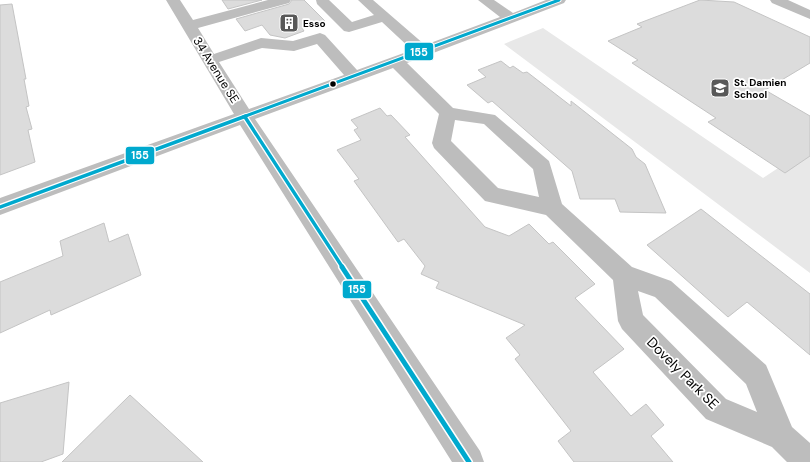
<svg xmlns="http://www.w3.org/2000/svg" width="810" height="462" viewBox="0 0 810 462" font-family="'DM Sans',sans-serif">
	<style>
		.green { fill: #e8e8e8 }
		.building { fill: #dcdcdc; stroke: #c4c4c4 }
		.lines { fill: none; stroke-linecap: round; stroke-linejoin: round }
		.minor { fill: #bdbdbd; fill-rule: evenodd }
		.bus-1-far2-casing { stroke: #fff; stroke-width: 5 }
		.bus-1-far1-casing { stroke: #fff; stroke-width: 6 }
		.bus-1-casing { stroke: #fff; stroke-width: 8 }
		.bus-1-far2 { stroke: #00a9ce; stroke-width: 3 }
		.bus-1-far1 { stroke: #00a9ce; stroke-width: 3.5 }
		.bus-1 { stroke: #00a9ce; stroke-width: 5 }
		.bus-dot { fill: #000; stroke: #fff; stroke-width: 1.5 }
		.labels { text-anchor: middle; stroke-width: 3.5; stroke-linejoin: round; paint-order: stroke }
		.far-poi-label { font-size: 10px; font-weight: bold; fill: #000; stroke: #fff; text-anchor: start }
		.street-label { font-size: 12px; fill: #000; stroke: #fff }
		.near-street-label { font-size: 14px; fill: #000; stroke: #fff }
		.line-badge { stroke: #fff; stroke-width: 1.5 }
		.badge-label { font-size: 11px; text-anchor: middle; font-weight: bold; fill: #fff }
	</style>
	<rect width="100%" height="100%" fill="#fff"/>
	<path class="green" d="M543,28L763,178L810,147V273L504,44Z"/>
	<g class="building">
		<path d="M222,0H262L228,9Z"/>
		<path d="M292,0H304L325,21L302,28L304,31L285,38L270,35L262,25L245,31L236,19L289,4Z"/>
		<path d="M700,0L734,2L810,37V63L765,90L810,116V156L785,173L708,122L716,118L632,63L638,60L608,41L642,27L637,24Z"/>
		<path d="M12,4L26,79H24L29,106L26,107L32,129L28,130L35,162L0,175V5Z"/>
		<path d="M501,61L510,68L513,66L523,73L527,72L571,106V101L632,149L636,157L645,164L666,213L620,212L615,199H580L572,171L492,101L488,103L467,85L486,77L478,70Z"/>
		<path d="M380,108L387,116L391,115L410,135L405,137L485,227L509,236L529,224L549,244L553,242L595,284L575,298L624,349L593,372L631,416L646,404L664,425L651,436L673,462H574L558,441L571,431L515,359L520,355L506,338L525,325L436,288L439,282L421,274L425,266L404,239L398,242L354,181L359,179L337,150L361,140L354,130L358,128L351,120Z"/>
		<path d="M701,209L810,294V355L747,302L728,317L647,245Z"/>
		<path d="M104,223L109,242L128,234L141,275L51,315L50,310L0,333V282L63,256L60,241Z"/>
		<path d="M69,382L63,454L41,462H0V403Z"/>
		<path d="M130,395L203,462H62Z"/>
	</g>
	<g class="lines">
		<g class="minor">
			<path d="M166,0H180L193,20L268,0H291L289,3L198,28L214,54L261,38L293,41L320,33L325,35L357,70L412,50L382,22L349,32L344,31L317,4L316,0H329L352,22L374,15L358,0H373L425,45L500,17L478,0H494L513,13L546,0H566L564,3L407,63L453,108L495,115L549,161L562,204L632,267L671,281L766,365L792,427L810,443V462H787L772,447L706,419L622,329L618,321L613,280L546,215L485,201L434,148L432,143L439,114L393,68L255,119L480,451L484,462H452L240,125L0,215V198L234,114ZM317,44L344,75L249,109L219,62L262,48L294,51ZM455,120L484,124L533,169L539,197L498,188L451,141ZM638,291L655,297L746,384L757,412L726,399L643,315Z"/>
			<path d="M770,0H788L810,10V19L772,3Z"/>
		</g>
		<g class="bus-1-far2-casing">
			<path id="bus-1-far2" d="M243,117L559,0"/>
		</g>
		<g class="bus-1-far1-casing">
			<g id="bus-1-far1">
				<path d="M245,117L343,268"/>
				<path d="M0,207L246,116"/>
			</g>
		</g>
		<g class="bus-1-casing">
			<path id="bus-1" d="M342,267L469,462"/>
		</g>
		<use href="#bus-1-far2" class="bus-1-far2"/>
		<use href="#bus-1-far1" class="bus-1-far1"/>
		<use href="#bus-1" class="bus-1"/>
	</g>
	<defs>
		<g id="building-square" transform="scale(1)"><rect x="-9" y="-9" width="18" height="18" rx="4" fill="#595959" stroke="#fff"/><path d="M-4-6H4V6H1V3H-1V6H-4ZM-2.5-4.3h1.7v1.8h-1.7ZM.8-4.3h1.7v1.8H.8ZM-2.5-1h1.7V.8h-1.7ZM.8-1h1.7V.8H.8Z" fill="#fff"/></g>
		<g id="school-square" transform="scale(1)"><rect x="-9" y="-9" width="18" height="18" rx="4" fill="#595959" stroke="#fff"/><path d="M0-5L7-2L0 1L-7-2ZM-4 1L0 2.5L4 1V4Q0 6-4 4Z" fill="#fff"/></g>
	</defs>
	<g fill-rule="evenodd">
		<use href="#building-square" x="289" y="23"/>
		<use href="#school-square" x="720" y="88"/>
	</g>
	<circle class="bus-dot" cx="333" cy="84" r="3.5"/>
	<g class="labels">
		<g class="far-poi-label">
			<text x="303" y="27">Esso</text>
			<text x="734" y="86">St. Damien<tspan x="734" dy="12">School</tspan></text>
		</g>
		<g class="street-label">
			<text transform="translate(216 70) rotate(58)" y="4">34 Avenue SE</text>
		</g>
		<g class="near-street-label">
			<text transform="translate(683 373) rotate(45)" y="5">Dovely Park SE</text>
		</g>
	</g>
	<g class="line-badge">
		<rect x="404" y="42" width="30" height="19" rx="4" fill="#00a9ce"/>
		<rect x="125" y="146" width="30" height="19" rx="4" fill="#00a9ce"/>
		<rect x="342" y="280" width="30" height="19" rx="4" fill="#00a9ce"/>
	</g>
	<g class="badge-label">
		<text x="419" y="56">155</text>
		<text x="140" y="159">155</text>
		<text x="357" y="293">155</text>
	</g>
</svg>
